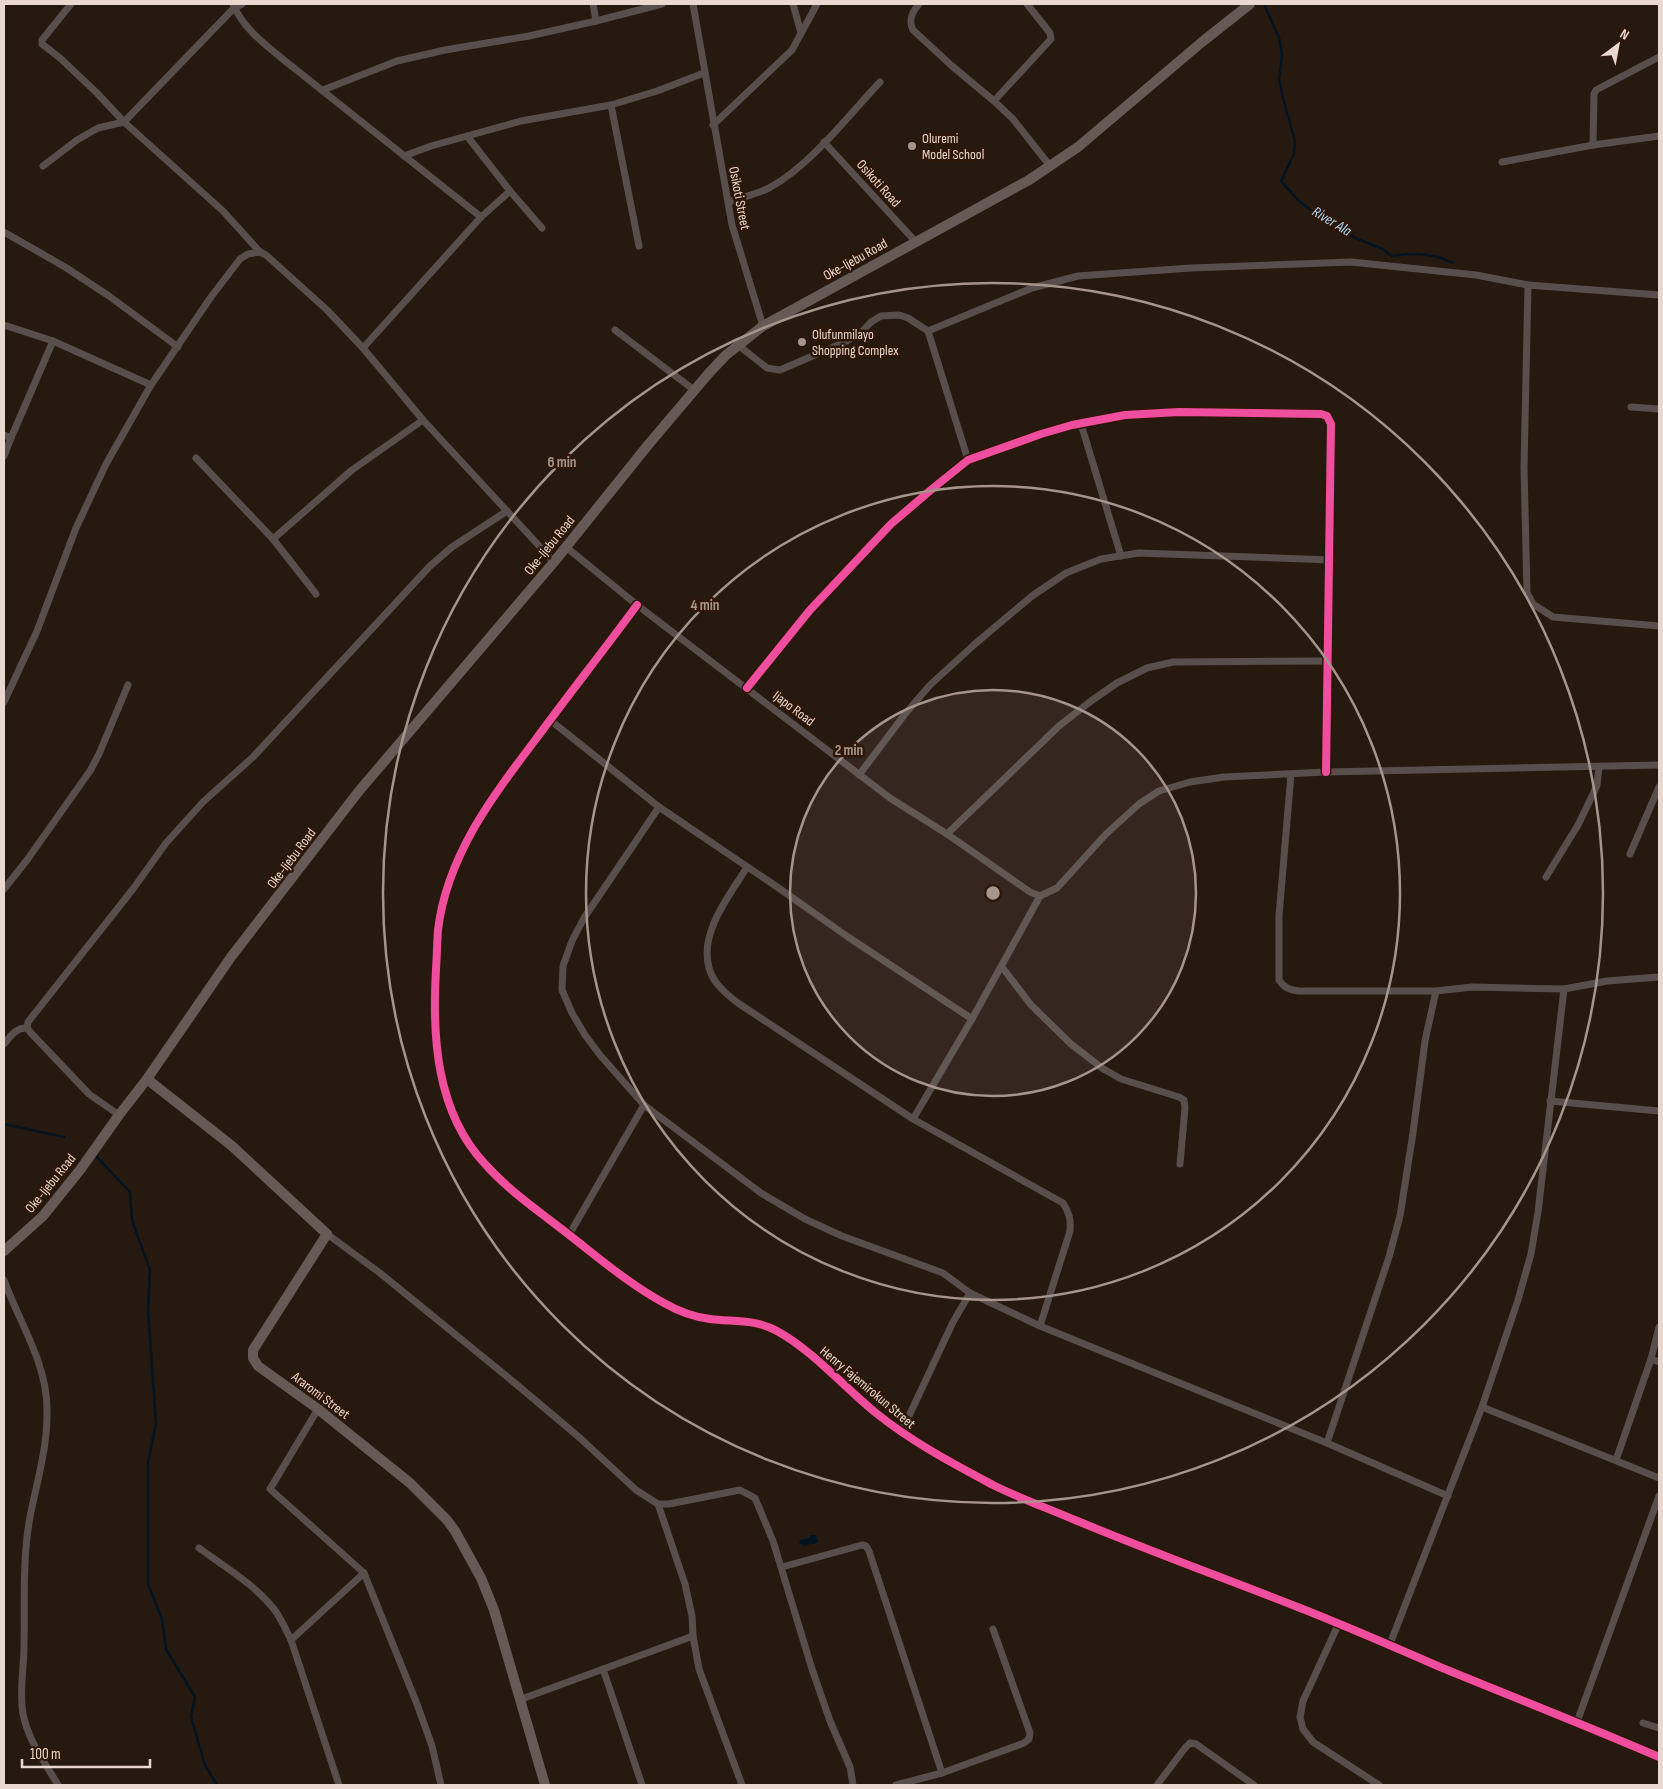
<svg xmlns="http://www.w3.org/2000/svg" width="1663" height="1789" viewBox="0 0 1663 1789" font-family="'Sofia Sans Condensed',sans-serif">
	<style>
		.water { fill: url(#water-ripples) }
		.lines { fill: none; stroke-linecap: round; stroke-linejoin: round }
		.stream { stroke: #031320; stroke-width: 2.5 }
		.street { stroke: #584f4c; stroke-width: 7 }
		.secondary { stroke: #665a57; stroke-width: 10 }
		.cycleway-casing { stroke: #2e1708; stroke-width: 11 }
		.cycleway { stroke: #ef4d9e; stroke-width: 8 }
		.ring { fill: none; stroke: #a5958c; stroke-width: 2.5 }
		.poi-dot { fill: #a5958c; stroke: #2e1708; stroke-width: 2 }
		.labels { text-anchor: middle; stroke-width: 5; stroke-linejoin: round; paint-order: stroke }
		.poi-label { font-size: 14px; fill: #e9d8cf; stroke: #2e1708; text-anchor: start }
		.street-label { font-size: 14px; fill: #e9d8cf; stroke: #2e1708 }
		.water-label { font-size: 15px; font-style: italic; fill: #abd7f8; stroke: #2e1708 }
		.centre { fill: #a5958c; stroke: #2e1708; stroke-width: 2.5 }
		.ring-label { font-size: 15px; text-anchor: middle; font-weight: bold; fill: #a5958c; stroke: #2e1708; stroke-width: 5; stroke-linejoin: round; paint-order: stroke }
	</style>
	<defs>
		<pattern id="water-ripples" width="26" height="14" patternUnits="userSpaceOnUse" patternTransform="scale(1.25)"><rect width="26" height="14" fill="#031320"/><path d="M2 4q2-2 4 0t4 0M15 11q2-2 4 0t4 0" fill="none" stroke="#28353f"/></pattern>
	</defs>
	<rect width="100%" height="100%" fill="#261910"/>
	<path class="water" d="M811,1535H816L818,1541L817,1544H810L805,1547L799,1543L801,1539H806Z"/>
	<g class="lines">
		<g class="stream">
			<path d="M1264,4L1279,38L1282,55L1279,79L1283,98L1295,141L1294,154L1281,181L1298,200L1313,212L1337,222L1355,238L1383,249L1392,256C1413,252 1433,253 1453,263"/>
			<path d="M4,1124L64,1137"/>
			<path d="M94,1154L130,1192L132,1220L150,1270L148,1310L156,1423L148,1463V1584L162,1619L166,1649L195,1697L191,1717L205,1765L217,1785"/>
		</g>
		<g class="street">
			<path d="M71,4L42,40V44L60,58L97,93L124,122L223,211L260,252L266,255L327,310L363,348L423,420L554,562"/>
			<path d="M233,4C243,29 268,47 289,64L481,217"/>
			<path d="M593,4L596,21"/>
			<path d="M693,4L732,225L763,326"/>
			<path d="M793,4L801,33"/>
			<path d="M919,4C912,12 908,20 913,30L952,66L994,101L1013,119L1050,166"/>
			<path d="M323,90L397,61L445,50L529,36L596,21L662,4"/>
			<path d="M994,101L1051,39L1050,33L1027,4"/>
			<path d="M611,105L639,246"/>
			<path d="M713,125L792,50L817,4"/>
			<path d="M467,136L510,191L542,228"/>
			<path d="M824,142L915,241"/>
			<path d="M1593,145L1594,94L1596,90L1659,57"/>
			<path d="M404,156L431,146L521,121L611,105L657,91L704,73"/>
			<path d="M1502,162L1593,145L1659,136"/>
			<path d="M43,166L77,140L98,128L124,122L234,8L242,4"/>
			<path d="M729,202C742,197 757,194 769,188C810,166 848,116 880,82"/>
			<path d="M4,232L65,267L109,296L178,347"/>
			<path d="M1528,285L1524,467L1527,593L1533,604L1553,617L1659,626"/>
			<path d="M4,325L53,341L151,385"/>
			<path d="M615,330L694,390"/>
			<path d="M928,331L1032,288L1078,276L1191,268L1351,262L1476,275L1528,285L1659,295"/>
			<path d="M738,345L767,368L780,370L843,343L860,334L871,322L881,316L899,315L908,318L928,331L968,460"/>
			<path d="M363,348L481,217L510,191"/>
			<path d="M1631,407L1659,409"/>
			<path d="M1081,424L1121,556"/>
			<path d="M4,435L11,438L53,341"/>
			<path d="M4,456L11,438"/>
			<path d="M196,458L273,539"/>
			<path d="M566,547L637,605L890,798L947,834L1030,892L1040,896"/>
			<path d="M316,594L273,539L352,470L423,420"/>
			<path d="M637,605C604,650 569,694 536,739C514,768 492,797 474,828C457,858 442,895 438,930C437,943 437,956 436,969C432,1036 436,1112 485,1164C509,1191 540,1212 568,1234C599,1258 629,1284 664,1303C678,1311 693,1317 710,1319C733,1322 756,1319 777,1331C812,1350 844,1387 876,1413C912,1442 952,1463 993,1485C1019,1498 1047,1508 1075,1520C1147,1550 1221,1577 1295,1606C1344,1625 1392,1646 1440,1667C1513,1697 1587,1726 1659,1757"/>
			<path d="M747,688L810,610L891,524L932,489L968,460L1041,434L1072,425L1125,415L1179,412L1321,414L1327,416L1331,424L1326,772"/>
			<path d="M4,702L37,631L76,528L106,464L151,385L211,297L240,259L248,254L260,252"/>
			<path d="M550,720L659,807L783,891L848,937L972,1019L913,1119"/>
			<path d="M1291,774L1279,916V980C1284,988 1290,990 1299,991H1436L1472,987L1564,989L1607,981L1659,977"/>
			<path d="M859,775L905,714L930,685L976,643L1032,596L1066,573L1101,559L1139,553L1331,560"/>
			<path d="M659,807L584,918L572,941L563,966L562,990L572,1013L585,1035L600,1055L644,1105L761,1193L805,1219L842,1236L943,1273L970,1293"/>
			<path d="M947,834L1059,726L1091,701L1117,683L1147,668L1173,662L1327,661"/>
			<path d="M1630,854L1659,787"/>
			<path d="M747,867C730,895 699,932 709,968C713,983 726,994 738,1003L913,1119L1063,1203C1069,1212 1071,1219 1070,1231L1040,1326"/>
			<path d="M1546,877L1578,825L1593,794L1597,785L1599,767"/>
			<path d="M4,889L27,860L90,771L99,754L128,685"/>
			<path d="M1002,967L1031,1005L1071,1044L1102,1068L1121,1079L1179,1097L1184,1100L1185,1108L1180,1164"/>
			<path d="M1436,991L1425,1041L1413,1133L1400,1216L1389,1257L1327,1443L1448,1496"/>
			<path d="M972,1019L1040,896L1057,888L1106,834L1139,804L1159,791L1190,782L1224,777L1326,772L1659,765"/>
			<path d="M4,1044C10,1037 16,1027 27,1028"/>
			<path d="M1550,1101L1659,1111"/>
			<path d="M119,1115L89,1094L31,1033L27,1028L28,1022L133,889L166,843L203,802L253,757L430,566L452,547L507,511"/>
			<path d="M327,1234L380,1273L516,1384L580,1438L636,1490L658,1504H669L740,1490L755,1498L773,1541L812,1669L830,1721L850,1767L853,1785"/>
			<path d="M569,1235L644,1105"/>
			<path d="M4,1280C19,1322 47,1363 47,1409C48,1446 37,1481 30,1517C22,1560 25,1603 24,1646C24,1668 19,1692 23,1714C28,1740 45,1763 58,1785"/>
			<path d="M1651,1359L1659,1362"/>
			<path d="M1482,1407L1659,1478"/>
			<path d="M318,1409L270,1489L364,1573L417,1704L432,1746L441,1785"/>
			<path d="M901,1433L953,1322L970,1293L1040,1326L1327,1443"/>
			<path d="M1616,1460L1651,1359L1659,1327"/>
			<path d="M658,1504L685,1584L692,1616L693,1636L699,1669L742,1785"/>
			<path d="M199,1548C225,1567 254,1584 274,1609C281,1618 286,1630 291,1640"/>
			<path d="M782,1567L862,1545L866,1546L869,1551L942,1773L896,1785"/>
			<path d="M1339,1623L1303,1701L1300,1717L1303,1729L1313,1742L1379,1785"/>
			<path d="M1390,1644L1482,1407L1518,1300L1531,1254L1538,1212L1564,989"/>
			<path d="M603,1669L642,1785"/>
			<path d="M519,1700L693,1636"/>
			<path d="M1577,1722L1659,1496"/>
			<path d="M1643,1723L1659,1728"/>
			<path d="M942,1773L1024,1743L1029,1739L1030,1733L993,1629"/>
			<path d="M339,1785L291,1640L364,1573"/>
			<path d="M1157,1785L1185,1748L1190,1743L1196,1744L1254,1785"/>
		</g>
		<g class="secondary">
			<path d="M147,1079L232,1146L327,1234L253,1350V1358L258,1366L318,1409L410,1483L447,1520L455,1531L481,1578L494,1610L545,1785"/>
			<path d="M4,1251L43,1216L80,1170L119,1115L147,1079L231,957L359,791L554,562L648,445L709,373L726,355L763,326L1029,180L1078,147L1202,42L1250,4"/>
		</g>
		<g class="cycleway-casing">
			<g id="cycleway">
				<path d="M637,605C604,650 569,694 536,739C514,768 492,797 474,828C457,858 442,895 438,930C437,943 437,956 436,969C432,1036 436,1112 485,1164C509,1191 540,1212 568,1234C599,1258 629,1284 664,1303C678,1311 693,1317 710,1319C733,1322 756,1319 777,1331C812,1350 844,1387 876,1413C912,1442 952,1463 993,1485C1019,1498 1047,1508 1075,1520C1147,1550 1221,1577 1295,1606C1344,1625 1392,1646 1440,1667C1513,1697 1587,1726 1659,1757"/>
				<path d="M747,688L810,610L891,524L932,489L968,460L1041,434L1072,425L1125,415L1179,412L1321,414L1327,416L1331,424L1326,772"/>
			</g>
		</g>
		<use href="#cycleway" class="cycleway"/>
	</g>
	<circle cx="993" cy="893" r="203" fill="#a5958c" fill-opacity=".12"/>
	<g class="ring">
		<circle cx="993" cy="893" r="203"/>
		<circle cx="993" cy="893" r="407"/>
		<circle cx="993" cy="893" r="610"/>
	</g>
	<g class="poi-dot">
		<circle cx="912" cy="146" r="5"/>
		<circle cx="802" cy="342" r="5"/>
	</g>
	<g class="labels">
		<g class="poi-label">
			<text x="922" y="143">Oluremi<tspan x="922" dy="16">Model School</tspan></text>
			<text x="812" y="339">Olufunmilayo<tspan x="812" dy="16">Shopping Complex</tspan></text>
		</g>
		<g class="street-label">
			<text transform="translate(879 183) rotate(48)" y="5">Osikoti Road</text>
			<text transform="translate(740 198) rotate(79)" y="5">Osikoti Street</text>
			<text transform="translate(855 259) rotate(-29)" y="5">Oke-Ijebu Road</text>
			<text transform="translate(549 545) rotate(-51)" y="5">Oke-Ijebu Road</text>
			<text transform="translate(794 708) rotate(37)" y="5">Ijapo Road</text>
			<text transform="translate(291 858) rotate(-53)" y="5">Oke-Ijebu Road</text>
			<text transform="translate(50 1183) rotate(-51)" y="5">Oke-Ijebu Road</text>
			<text transform="translate(868 1387) rotate(40)" y="5">Henry Fajemirokun Street</text>
			<text transform="translate(321 1395) rotate(37)" y="5">Araromi Street</text>
		</g>
		<g class="water-label">
			<text transform="translate(1332 221) rotate(31)" y="5">River Ala</text>
		</g>
	</g>
	<circle cx="993" cy="893" r="8" class="centre"/>
	<g class="ring-label">
		<text x="562" y="467">6 min</text>
		<text x="705" y="610">4 min</text>
		<text x="849" y="755">2 min</text>
	</g>
	<rect width="1663" height="1789" fill="none" stroke="#e9d8cf" stroke-width="10"/>
	<g transform="translate(1618 45) rotate(32)" stroke="#2e1708" stroke-width="4" paint-order="stroke">
	<path d="M0-4L9 19L0 12L-9 19Z" fill="#e9d8cf"/>
	<text y="-8" font-size="14" font-weight="bold" text-anchor="middle" fill="#e9d8cf">N</text>
	</g>
	<path d="M22 1759v8h128v-8" fill="none" stroke="#e9d8cf" stroke-width="2.5"/>
	<text x="30" y="1759" font-size="15" fill="#e9d8cf" stroke="#2e1708" stroke-width="4" paint-order="stroke">100 m</text>
</svg>
